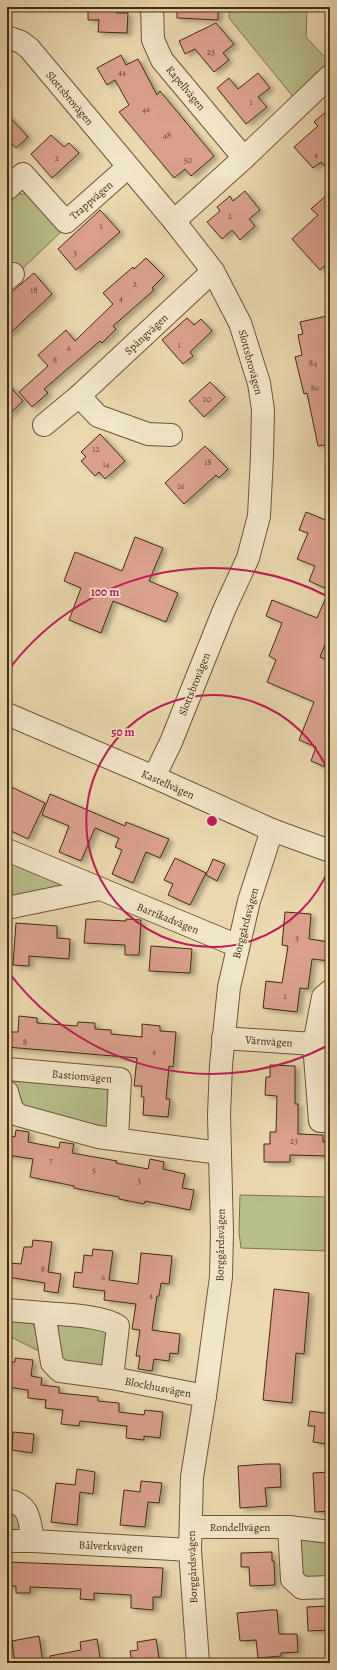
<svg xmlns="http://www.w3.org/2000/svg" width="337" height="1670" viewBox="0 0 337 1670" font-family="Alegreya,serif">
	<style>
		.green { fill: #b8be8a; stroke: #7e754b }
		.building { fill: #daa08d; stroke: #432c0c; filter: url(#shadow) }
		.lines { fill: none; stroke-linecap: round; stroke-linejoin: round }
		.minor-casing { stroke: #6d5734; stroke-width: 24 }
		.minor { stroke: #f1e6ca; stroke-width: 22 }
		.ring { fill: none; stroke: #c2185b; stroke-width: 2 }
		.labels { text-anchor: middle; stroke-width: 3.5; stroke-linejoin: round; paint-order: stroke }
		.number-label { font-size: 9px; fill: #69492c }
		.street-label { font-size: 11px; fill: #432c0c; stroke: #f1e6ca }
		.centre { fill: #c2185b; stroke: #f1e6ca; stroke-width: 2 }
		.ring-label { font-size: 12px; text-anchor: middle; font-weight: bold; fill: #c2185b; stroke: #f1e6ca; stroke-width: 3.5; stroke-linejoin: round; paint-order: stroke }
	</style>
	<defs>
		<filter id="shadow"><feDropShadow dx="4.5" dy="2.5" stdDeviation="2" flood-color="#0004"/></filter>
	</defs>
	<rect width="100%" height="100%" fill="#ead8ae"/>
	<filter id="stains"><feTurbulence type="fractalNoise" baseFrequency=".005" numOctaves="4"/><feColorMatrix values="0 0 0 0 .2 0 0 0 0 .09 0 0 0 0 .02 0 0 0 .5 -.17"/></filter>
	<radialGradient id="worn" r=".72"><stop offset=".6" stop-color="#630" stop-opacity="0"/><stop offset="1" stop-color="#630" stop-opacity=".3"/></radialGradient>
	<g class="green">
		<path d="M229,7H307L306,37L330,63L294,98L229,18Z"/>
		<path d="M12,194H32L63,230L20,271L7,268V198Z"/>
		<path d="M7,860L63,883L66,887L7,900Z"/>
		<path d="M14,1081L109,1084L107,1128L22,1109L13,1088Z"/>
		<path d="M240,1195L330,1197V1251L241,1248L239,1232Z"/>
		<path d="M7,1317L32,1321L45,1354L7,1335Z"/>
		<path d="M60,1325L105,1329L110,1335L103,1369L63,1363L56,1331Z"/>
		<path d="M7,1507L18,1510L22,1529L7,1534Z"/>
		<path d="M301,1538L330,1539V1580L303,1579L297,1543Z"/>
	</g>
	<g class="building">
		<path d="M88,7H117L116,13H128L127,33L98,32L99,20H88Z"/>
		<path d="M177,7H218V20L177,18Z"/>
		<path d="M216,23L234,44L223,53L229,60L214,72L195,49L185,54L179,41Z"/>
		<path d="M121,55L126,65L138,59L157,95L160,91L214,156L191,176L185,169L174,178L119,112L129,105L115,80L107,85L97,68Z"/>
		<path d="M258,73L270,88L258,97L267,107L246,124L217,88L229,78L238,89Z"/>
		<path d="M330,108V172L321,162L313,168L294,147L318,126L314,122Z"/>
		<path d="M7,114L28,137L16,148L7,139Z"/>
		<path d="M51,135L64,147L69,143L79,153L52,178L31,154Z"/>
		<path d="M245,191L260,210L249,219L255,226L240,240L232,230L222,239L207,222L220,211L217,207L230,196L233,201Z"/>
		<path d="M330,192V261L320,270L292,239L318,215L311,209Z"/>
		<path d="M100,210L120,232L76,270L58,249Z"/>
		<path d="M146,258L164,276L152,288L154,290L113,326L116,329L102,343L100,341L44,389L48,393L32,407L19,392L48,366L38,355L66,330L75,341L113,304L103,293L133,267L134,269Z"/>
		<path d="M34,273L52,294L7,336V296Z"/>
		<path d="M327,316L328,324H330V444L318,446L307,393L304,394L295,357L302,355L298,335L303,334L300,322Z"/>
		<path d="M187,318L194,325L201,319L212,331L190,352L193,356L183,364L162,340Z"/>
		<path d="M210,382L225,397L204,417L189,401Z"/>
		<path d="M7,383L23,401L7,416Z"/>
		<path d="M100,434L125,461L105,479L99,472L95,476L81,461L86,457L81,452Z"/>
		<path d="M205,446L228,469L219,478L216,475L184,504L165,483Z"/>
		<path d="M306,512L330,522V581L327,589L309,581L315,566L297,559L308,533L299,530Z"/>
		<path d="M135,537L163,548L149,581L178,593L166,622L113,601L101,633L69,620L81,588L64,581L75,552L122,571Z"/>
		<path d="M330,588V632L320,657L330,661V769L311,761L316,747L299,740L314,702L267,682L276,660L269,656L282,623L266,616L272,600L317,618Z"/>
		<path d="M7,785L45,803L28,839L7,829Z"/>
		<path d="M50,794L125,826L126,822L169,839L160,858L146,852L133,883L112,874L122,850L115,847L119,838L95,828L81,861L59,852L69,826L42,815Z"/>
		<path d="M175,858L206,873L190,905L168,895L173,884L164,880Z"/>
		<path d="M213,859L225,864L217,881L206,875Z"/>
		<path d="M285,912L311,914L309,939L330,942V961L312,959L308,989L300,988L297,1012L263,1008L266,981L282,983L288,946L282,945Z"/>
		<path d="M86,919L126,921V919L141,920L139,955H125V945L84,943Z"/>
		<path d="M16,923L57,926V938L70,939L69,959L29,956V966L13,965Z"/>
		<path d="M151,946L192,949L190,973L149,971Z"/>
		<path d="M19,1016L37,1018V1023L77,1026L78,1022L95,1023V1029L111,1030V1034L142,1037V1024L160,1026V1031L176,1032L173,1067L169,1066L166,1099H170L168,1117L143,1115L144,1097H141L142,1086H134L137,1058L7,1047V1032H18Z"/>
		<path d="M270,1065L295,1066V1104H298V1134L323,1135V1142H330V1156L290,1155V1162H264V1144H270V1132H276L277,1096L265,1095L266,1077H270Z"/>
		<path d="M16,1130L29,1132L28,1142L59,1148L60,1142L74,1144L72,1153L117,1161L116,1163L148,1169L150,1159L164,1162L163,1169L185,1174L182,1188L194,1190L190,1210L145,1201L144,1204L119,1199V1197L74,1188V1186L30,1177L33,1159L7,1155V1135L15,1137Z"/>
		<path d="M33,1240L52,1242L48,1272L61,1274L58,1293L44,1291L45,1283L8,1277L10,1263L21,1264L24,1247H32Z"/>
		<path d="M93,1249L113,1251L109,1280L138,1284L141,1253L172,1256L169,1284L161,1283L159,1296H157L152,1330L180,1334L178,1354L170,1353L169,1361L154,1359L152,1371L138,1369L140,1356H136L140,1330L132,1329L136,1304L104,1300L105,1291L73,1287L75,1272L82,1273L84,1255L92,1256Z"/>
		<path d="M274,1289L309,1293L304,1354L296,1353L292,1403L263,1400Z"/>
		<path d="M15,1358L33,1360L31,1376L42,1378L41,1385L59,1387V1393L98,1397V1401L119,1403V1412L144,1415L145,1410L163,1412L160,1438L144,1436V1440L126,1438L127,1426L80,1421L79,1426L61,1424L63,1410L45,1408L46,1400L28,1398V1390L7,1387V1362H15Z"/>
		<path d="M310,1411L330,1414V1441H327V1444L313,1442L315,1426H308Z"/>
		<path d="M13,1432L34,1434L32,1453L12,1450Z"/>
		<path d="M267,1464H280L281,1487L265,1488L267,1506L240,1508L238,1466Z"/>
		<path d="M77,1469L95,1472L93,1494L80,1492L77,1525L51,1522L56,1483L75,1485Z"/>
		<path d="M330,1472V1511L315,1512L313,1473Z"/>
		<path d="M141,1481L162,1483L159,1503L148,1502L145,1527L120,1525L124,1490L140,1492Z"/>
		<path d="M272,1552V1561H274L275,1585L250,1586L249,1567H241V1553Z"/>
		<path d="M7,1562L163,1568L161,1597H153V1610L131,1608V1595L94,1593V1600L80,1599L81,1589L30,1587V1593H16V1586H7Z"/>
		<path d="M330,1606V1630L308,1631L307,1607Z"/>
		<path d="M270,1610H277L279,1634H297L298,1652L281,1653V1656L258,1658L256,1640L240,1641L237,1613Z"/>
		<path d="M39,1636L43,1663H15L12,1641Z"/>
		<path d="M97,1639L101,1663H51L50,1656L81,1650L80,1642Z"/>
		<path d="M156,1639L160,1663H132L130,1651L138,1650L137,1642Z"/>
	</g>
	<g class="lines">
		<g class="minor-casing">
			<g id="minor">
				<path d="M152,7L153,40L162,60L244,158"/>
				<path d="M7,37L21,42L29,48L174,221L213,271L240,323L259,383L263,410L262,456L259,516L248,558L224,610L171,742L154,777"/>
				<path d="M7,189L23,174L66,222L128,167"/>
				<path d="M174,221L244,158L330,76"/>
				<path d="M7,279L13,274"/>
				<path d="M79,396L98,416L148,434L171,435"/>
				<path d="M44,425L79,396L213,271"/>
				<path d="M7,714L154,777L272,830L330,851"/>
				<path d="M7,850L238,946"/>
				<path d="M7,908L99,889"/>
				<path d="M330,991L323,997L314,1044L320,1121H330"/>
				<path d="M223,1038L314,1044"/>
				<path d="M7,1069L120,1079L117,1139"/>
				<path d="M7,1092L12,1109L18,1115L98,1137L220,1153"/>
				<path d="M7,1310L44,1313"/>
				<path d="M112,1378L118,1326C101,1315 64,1315 44,1313L52,1363L60,1371L112,1378L205,1396"/>
				<path d="M7,1500C31,1505 29,1520 33,1541"/>
				<path d="M191,1527H289L330,1532"/>
				<path d="M289,1527L292,1579L302,1588L330,1587"/>
				<path d="M7,1541H33L190,1550"/>
				<path d="M198,1663L190,1550L192,1477L205,1396L221,1277L222,1232L219,1115L221,1065L229,987L249,901L272,830"/>
			</g>
		</g>
		<use href="#minor" class="minor"/>
	</g>
	<g class="ring">
		<path d="M330 866A126 126 0 1 1 330 776"/>
		<path d="M329 1045A253 253 0 0 1 7 970M7 672A253 253 0 0 1 329 597"/>
	</g>
	<g class="labels">
		<g class="number-label">
			<text x="211" y="55">23</text>
			<text x="122" y="75">44</text>
			<text x="251" y="105">1</text>
			<text x="146" y="112">46</text>
			<text x="167" y="138">48</text>
			<text x="316" y="157">4</text>
			<text x="57" y="161">2</text>
			<text x="188" y="163">50</text>
			<text x="230" y="219">2</text>
			<text x="101" y="229">1</text>
			<text x="75" y="256">3</text>
			<text x="135" y="287">2</text>
			<text x="34" y="293">18</text>
			<text x="121" y="301">4</text>
			<text x="179" y="348">1</text>
			<text x="69" y="351">6</text>
			<text x="55" y="363">8</text>
			<text x="313" y="366">84</text>
			<text x="315" y="391">86</text>
			<text x="207" y="402">20</text>
			<text x="96" y="452">12</text>
			<text x="208" y="465">18</text>
			<text x="106" y="467">14</text>
			<text x="181" y="489">16</text>
			<text x="297" y="941">3</text>
			<text x="285" y="999">1</text>
			<text x="25" y="1045">8</text>
			<text x="154" y="1054">4</text>
			<text x="294" y="1144">23</text>
			<text x="51" y="1163">7</text>
			<text x="94" y="1173">5</text>
			<text x="139" y="1184">3</text>
			<text x="43" y="1272">8</text>
			<text x="103" y="1280">6</text>
			<text x="151" y="1298">4</text>
		</g>
		<g class="street-label">
			<text transform="translate(186 88) rotate(50)" y="4">Kapellvägen</text>
			<text transform="translate(70 98) rotate(50)" y="4">Slottsbrovägen</text>
			<text transform="translate(91 200) rotate(-41)" y="4">Trappvägen</text>
			<text transform="translate(146 334) rotate(-43)" y="4">Spångvägen</text>
			<text transform="translate(251 362) rotate(75)" y="4">Slottsbrovägen</text>
			<text transform="translate(194 684) rotate(-68)" y="4">Slottsbrovägen</text>
			<text transform="translate(168 784) rotate(24)" y="4">Kastellvägen</text>
			<text transform="translate(168 918) rotate(22)" y="4">Barrikadvägen</text>
			<text transform="translate(245 923) rotate(-75)" y="4">Borggårdsvägen</text>
			<text transform="translate(269 1041) rotate(4)" y="4">Värnvägen</text>
			<text transform="translate(82 1076) rotate(5)" y="4">Bastionvägen</text>
			<text transform="translate(220 1245) rotate(-89)" y="4">Borggårdsvägen</text>
			<text transform="translate(158 1387) rotate(11)" y="4">Blockhusvägen</text>
			<text x="240" y="1531">Rondellvägen</text>
			<text transform="translate(111 1546) rotate(3)" y="4">Bålverksvägen</text>
			<text transform="translate(192 1567) rotate(-92)" y="4">Borggårdsvägen</text>
		</g>
	</g>
	<circle cx="212" cy="821" r="6" class="centre"/>
	<g class="ring-label">
		<text x="105" y="596">100 m</text>
		<text x="123" y="736">50 m</text>
	</g>
	<rect width="337" height="1670" fill="none" stroke="#ead8ae" stroke-width="24"/>
	<rect x="8" y="8" width="321" height="1654" fill="none" stroke="#432c0c" stroke-width="2"/>
	<rect x="12" y="12" width="313" height="1646" fill="none" stroke="#432c0c"/>
	<rect width="100%" height="100%" filter="url(#stains)"/>
	<rect width="100%" height="100%" fill="url(#worn)"/>
</svg>
